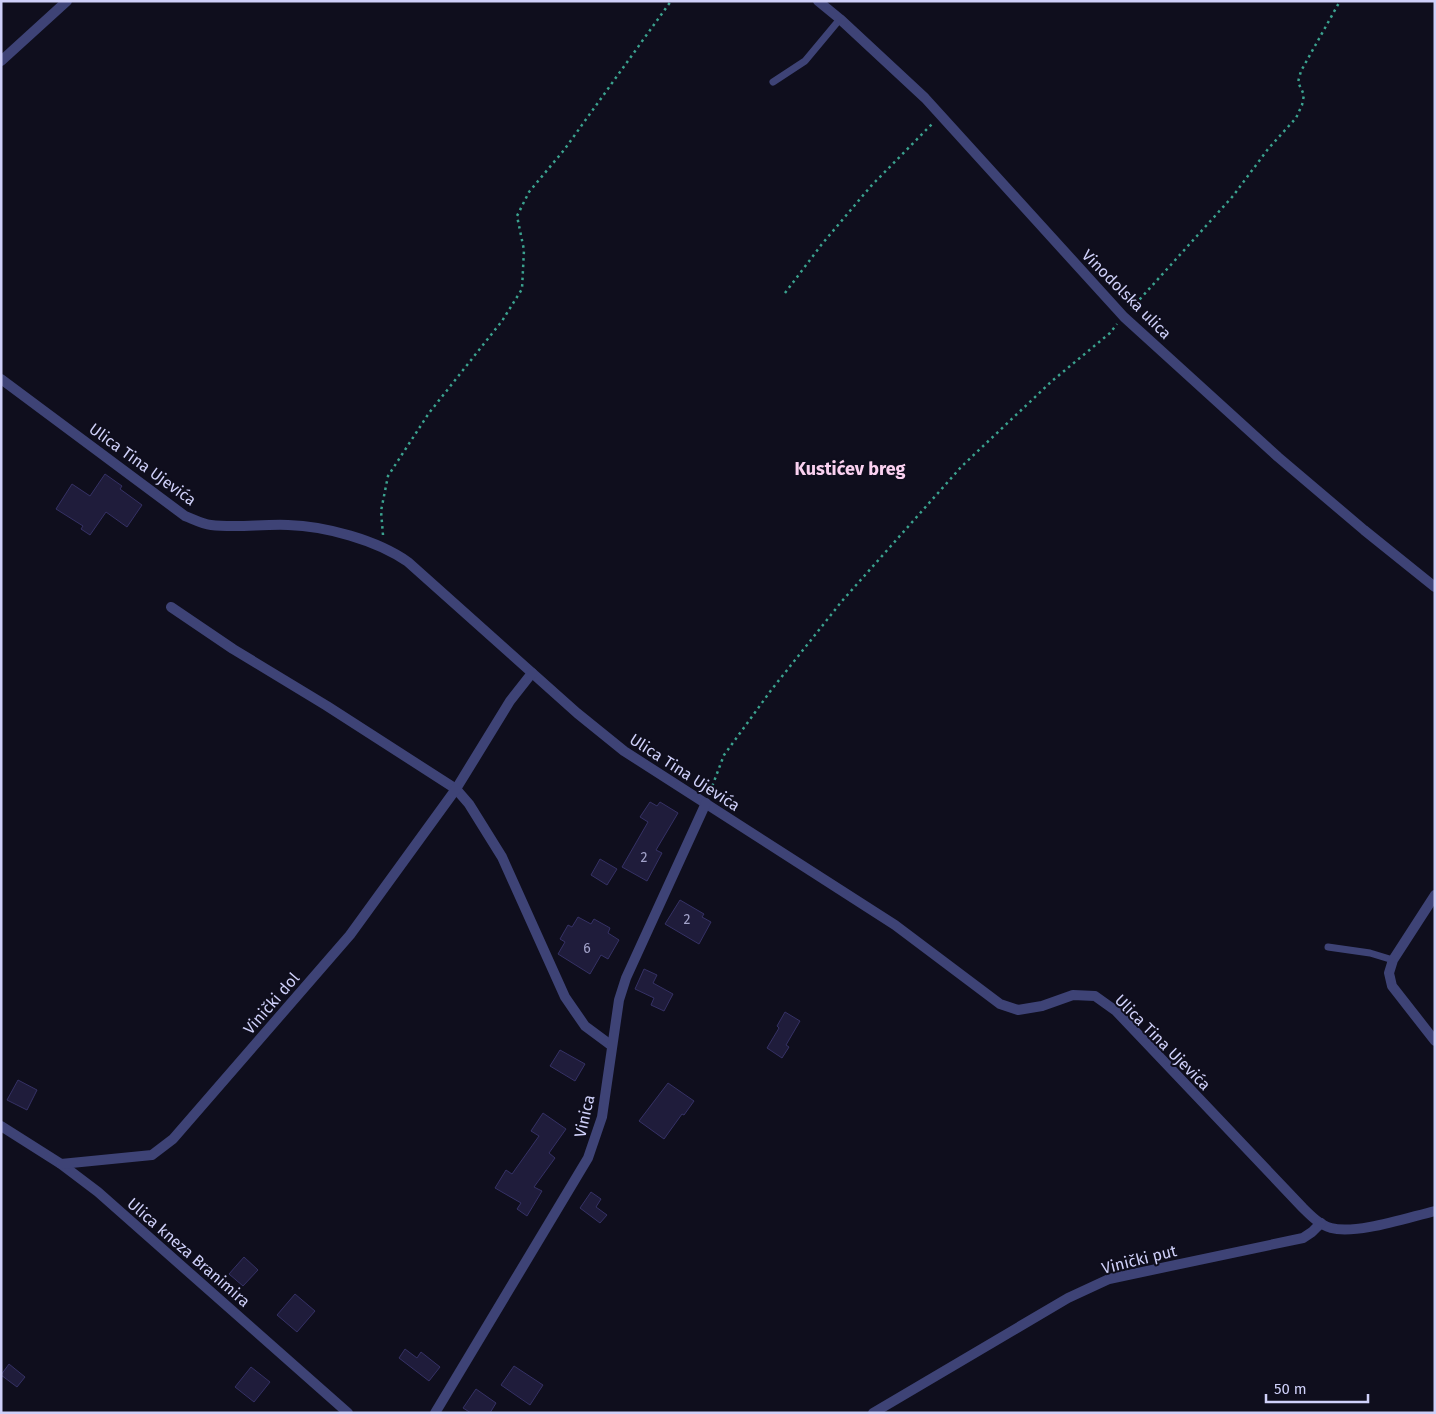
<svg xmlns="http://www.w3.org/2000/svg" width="1436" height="1414" viewBox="0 0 1436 1414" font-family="'Fira Sans',sans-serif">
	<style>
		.building { fill: #1f1c3b; stroke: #353165 }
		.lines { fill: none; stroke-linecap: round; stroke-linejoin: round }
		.path { stroke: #3ba28f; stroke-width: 2.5; stroke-dasharray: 2.5 4; stroke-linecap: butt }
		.service { stroke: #3e4376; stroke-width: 7 }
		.minor { stroke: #3e4376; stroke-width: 10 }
		.labels { text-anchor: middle; stroke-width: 4; stroke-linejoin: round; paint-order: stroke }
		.number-label { font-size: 14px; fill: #a3a3ca }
		.street-label { font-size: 16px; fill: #cfd0f9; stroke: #0f0e1d }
		.neighbourhood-label { font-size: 18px; font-weight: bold; fill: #fad1f0; stroke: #0f0e1d }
	</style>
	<rect width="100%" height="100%" fill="#0f0e1d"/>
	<g class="building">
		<path d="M105,474L122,486L120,489L142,505L127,527L106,512L90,535L81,529L83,526L56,509L72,484L90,496Z"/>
		<path d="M650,802L657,806L660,802L678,813L656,850L662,853L647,881L622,867L648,822L640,817Z"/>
		<path d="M600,859L617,869L607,885L591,875Z"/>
		<path d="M680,900L704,914L702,917L711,922L699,944L665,924Z"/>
		<path d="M578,917L591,924L594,919L610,928L608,933L619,940L608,959L601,955L590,974L558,954L565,942L560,939L568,925L572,927Z"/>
		<path d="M644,969L657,975L653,983L673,994L664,1011L651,1005L654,998L635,989Z"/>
		<path d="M785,1012L800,1021L786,1045L789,1047L782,1058L767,1048L779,1028L777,1026Z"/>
		<path d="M560,1050L585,1064L575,1081L550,1066Z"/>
		<path d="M18,1080L37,1090L27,1110L7,1100Z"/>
		<path d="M668,1083L694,1101L684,1115L682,1114L664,1139L639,1121Z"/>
		<path d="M543,1113L566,1129L549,1153L555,1158L534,1187L542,1191L527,1216L517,1209L521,1203L495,1188L506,1170L512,1174L539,1136L531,1131Z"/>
		<path d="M591,1192L601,1199L596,1207L607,1215L600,1223L580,1208Z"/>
		<path d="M244,1257L258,1270L243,1286L229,1274Z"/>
		<path d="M295,1294L315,1311L297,1332L277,1315Z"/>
		<path d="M405,1349L417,1358L421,1352L440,1367L429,1381L399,1358Z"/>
		<path d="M9,1364L25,1377L17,1387L1,1375Z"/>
		<path d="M514,1366L543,1385L530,1405L501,1385Z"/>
		<path d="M251,1367L270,1382L254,1402L235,1387Z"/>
		<path d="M476,1389L496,1403L490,1413H471L463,1408Z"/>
	</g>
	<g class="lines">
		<g class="path">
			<path d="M785,293L822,244L871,186L933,123"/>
			<path d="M1131,309L1233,196L1268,149L1296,118L1302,105L1304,95L1298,82L1301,71L1340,1"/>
			<path d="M383,535L381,511L388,476L429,413L502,321L522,289L524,250L517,216L529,192L564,150L671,1"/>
			<path d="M710,792L724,755L772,689L842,601L962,466L1052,381L1110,333L1117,324"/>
		</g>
		<g class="service">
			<path d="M773,82L805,61L840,19"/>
			<path d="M1328,947L1370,953L1393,960"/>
		</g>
		<g class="minor">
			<path d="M818,1L840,19L925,98L1124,317L1278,457L1364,530L1435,587"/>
			<path d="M1,61L67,1"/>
			<path d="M1,379L185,516C193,519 202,524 211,525C236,528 262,524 288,525C325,526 377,540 408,562L577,713L624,751L895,925L1000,1004L1018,1010L1042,1006L1073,995L1095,996L1116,1011L1303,1208C1311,1216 1320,1225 1331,1228C1356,1235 1409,1217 1435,1211"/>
			<path d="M171,607L233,649L327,706L456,789L469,804L502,857L565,997L585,1026L612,1046"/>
			<path d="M1435,895L1393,960L1389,973L1392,986L1435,1041"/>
			<path d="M1,1126L61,1164L98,1192L348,1413"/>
			<path d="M61,1164L152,1155L173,1139L350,935L456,789L510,701L532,673"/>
			<path d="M435,1413L588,1158L602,1117L619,1000L626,978L706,803"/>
			<path d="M873,1413L1068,1298L1109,1279L1303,1238L1312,1232L1321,1223"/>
		</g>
	</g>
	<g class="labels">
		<g class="number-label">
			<text x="644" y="862">2</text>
			<text x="687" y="924">2</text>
			<text x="587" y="953">6</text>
		</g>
		<g class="street-label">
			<text transform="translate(1127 294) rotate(45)" y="6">Vinodolska ulica</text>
			<text transform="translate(143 464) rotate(36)" y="6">Ulica Tina Ujevića</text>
			<text transform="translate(685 772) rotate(33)" y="6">Ulica Tina Ujevića</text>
			<text transform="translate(271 1003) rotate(-49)" y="6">Vinički dol</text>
			<text transform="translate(1163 1042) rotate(45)" y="6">Ulica Tina Ujevića</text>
			<text transform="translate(584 1116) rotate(-77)" y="6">Vinica</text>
			<text transform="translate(189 1252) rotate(41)" y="6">Ulica kneza Branimira</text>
			<text transform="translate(1139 1259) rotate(-14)" y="6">Vinički put</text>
		</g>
		<g class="neighbourhood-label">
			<text x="850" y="475">Kustićev breg</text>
		</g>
	</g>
	<rect width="1436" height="1414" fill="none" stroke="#cfd0f9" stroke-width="5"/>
	<path d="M1266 1394v8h102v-8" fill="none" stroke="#cfd0f9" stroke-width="2.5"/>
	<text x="1274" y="1394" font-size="15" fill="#cfd0f9" stroke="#0f0e1d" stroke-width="4" paint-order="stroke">50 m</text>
</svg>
